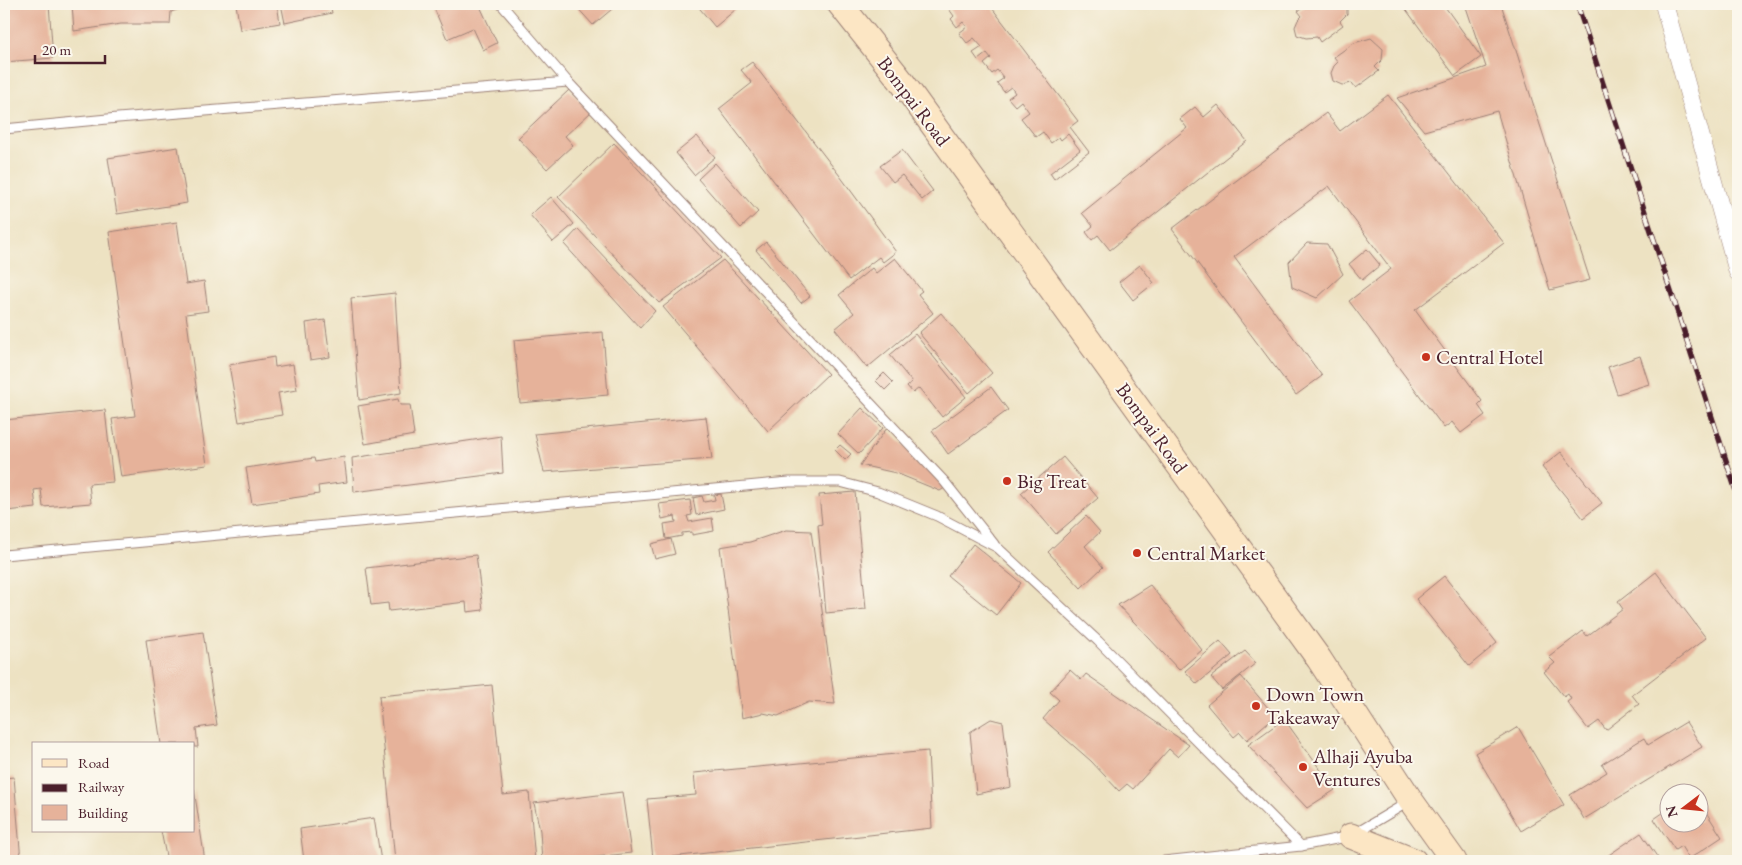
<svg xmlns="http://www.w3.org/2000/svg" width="1742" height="865" viewBox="0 0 1742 865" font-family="'EB Garamond',serif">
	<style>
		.building { fill: #e6b29a }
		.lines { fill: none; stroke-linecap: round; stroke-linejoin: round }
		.service-casing { stroke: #9c8076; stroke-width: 11 }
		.minor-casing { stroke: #9c8076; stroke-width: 19 }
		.secondary-casing { stroke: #9c8076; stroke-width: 27 }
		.service { stroke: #fff; stroke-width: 9 }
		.minor { stroke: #fff; stroke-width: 18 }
		.secondary { stroke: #fce6c4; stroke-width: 25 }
		.rail-casing { stroke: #4a1f2b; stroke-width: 5.5 }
		.rail { stroke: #fbf7ec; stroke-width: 4; stroke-dasharray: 11; stroke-linecap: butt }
		.poi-dot { fill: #c8321e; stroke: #fbf7ec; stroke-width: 2 }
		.labels { text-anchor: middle; stroke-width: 4; stroke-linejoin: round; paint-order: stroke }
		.street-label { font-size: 20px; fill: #4a1f2b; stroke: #fbf7ec }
		.poi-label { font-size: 20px; fill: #4a1f2b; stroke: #fbf7ec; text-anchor: start }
	</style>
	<rect width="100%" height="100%" fill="#fbf7ec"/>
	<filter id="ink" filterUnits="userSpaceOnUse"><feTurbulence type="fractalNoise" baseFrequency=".02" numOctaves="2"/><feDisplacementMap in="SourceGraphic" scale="10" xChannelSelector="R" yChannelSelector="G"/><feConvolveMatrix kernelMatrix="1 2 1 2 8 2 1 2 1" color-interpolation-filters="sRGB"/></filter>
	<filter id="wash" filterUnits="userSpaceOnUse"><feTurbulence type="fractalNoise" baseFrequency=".0096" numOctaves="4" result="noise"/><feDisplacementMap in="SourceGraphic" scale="20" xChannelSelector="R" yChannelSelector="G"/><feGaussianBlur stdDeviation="1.12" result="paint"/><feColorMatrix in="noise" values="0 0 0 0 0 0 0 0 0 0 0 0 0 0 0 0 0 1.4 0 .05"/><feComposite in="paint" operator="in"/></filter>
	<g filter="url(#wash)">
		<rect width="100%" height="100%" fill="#ede2c2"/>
		<g id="blocks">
			<g class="building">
				<path d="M4,4H49L53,58L4,62Z"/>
				<path d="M72,4H181L182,8L171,12L170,24H121L74,31Z"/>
				<path d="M236,4H277L280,23L240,30Z"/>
				<path d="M281,4H330L332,13L285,23Z"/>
				<path d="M444,4H479L497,43L483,50L473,28L447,39L434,8Z"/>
				<path d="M574,4H618L593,25Z"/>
				<path d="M696,4H742L715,27Z"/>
				<path d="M948,4H989L1078,121L1070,127L1089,152L1054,179L1050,173L1080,150L1068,134L1061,140L1059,137L1051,143L1043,132L1036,137L1021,118L1029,112L1021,101L1015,106L1008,98L1015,93L1011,87L1004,92L997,83L1004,78L997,70L992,74L984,64L991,58L987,53L978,60L973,53L982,47L974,38L967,43L959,33L967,27L963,22L957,27L951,19L954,16L946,5Z"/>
				<path d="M1309,4H1347V14L1340,21L1343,25L1320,42L1317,37L1306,38L1297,35L1295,27L1298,20L1302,16L1298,11Z"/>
				<path d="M1402,4H1443L1481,57L1455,76Z"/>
				<path d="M1465,4H1501L1590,280L1550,290L1497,111L1424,131L1397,98L1486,67Z"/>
				<path d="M1371,38L1383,49L1382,60L1375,67L1379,71L1356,88L1352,83L1342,85L1333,81L1331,73L1334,66L1338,62L1334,57L1354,43Z"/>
				<path d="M752,62L840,176L896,252L883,262L879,257L849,280L719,109L752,83L741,70Z"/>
				<path d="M569,90L591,112L565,136L573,145L547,169L518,138Z"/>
				<path d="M1388,95L1504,243L1415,310L1482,401L1478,405L1485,415L1461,433L1452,422L1444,428L1349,301L1391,269L1329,186L1234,257L1322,376L1296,395L1172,229L1326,113L1340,131Z"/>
				<path d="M1218,105L1247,141L1110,250L1098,235L1092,240L1086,232L1093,226L1082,213L1187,128L1180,119L1195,107L1204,117Z"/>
				<path d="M697,136L715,157L694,175L676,153Z"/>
				<path d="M614,143L721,258L659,303L558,197Z"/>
				<path d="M178,147L187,203L117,214L108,158Z"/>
				<path d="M902,150L933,191L922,200L902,175L893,182L880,166Z"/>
				<path d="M715,163L758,212L741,228L698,179Z"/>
				<path d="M551,197L574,224L553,242L530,215Z"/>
				<path d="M177,222L186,284L204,281L208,311L186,314L207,465L121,477L112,419L135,416L109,232Z"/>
				<path d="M578,229L655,311L640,328L564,244Z"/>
				<path d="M766,242L810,296L801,303L756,250Z"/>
				<path d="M1307,243L1327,244L1343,274L1317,298L1292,287L1289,262Z"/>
				<path d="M1367,249L1380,265L1362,280L1349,264Z"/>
				<path d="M895,258L922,291L918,294L933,313L867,368L835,329L854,313L839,295L872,268L876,273Z"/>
				<path d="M723,260L828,374L768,431L663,307Z"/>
				<path d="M1140,265L1154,283L1133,300L1119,282Z"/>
				<path d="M395,293L401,393L359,400L351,298Z"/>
				<path d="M941,313L992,373L969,393L919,333Z"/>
				<path d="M325,320L330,357L310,360L306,323Z"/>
				<path d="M603,332L608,395L520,403L514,340Z"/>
				<path d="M915,334L966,397L942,417L919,388L913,393L907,386L912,382L890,355Z"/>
				<path d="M1640,356L1649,384L1617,394L1608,367Z"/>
				<path d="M274,357L275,367L293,364L297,390L278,393L282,415L239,422L229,365Z"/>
				<path d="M884,373L893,382L885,390L876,381Z"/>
				<path d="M991,387L1008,410L948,454L932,431Z"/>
				<path d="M398,399L400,405H410L414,435L365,444L358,406Z"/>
				<path d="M862,408L883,428L859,454L838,434Z"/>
				<path d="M105,410L113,482L89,484L91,503L43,507L41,489L34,490L36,508L6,511L7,517L4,518V420Z"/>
				<path d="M706,417L712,459L544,472L535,434Z"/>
				<path d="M887,428L946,487L940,491L896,473L860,465Z"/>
				<path d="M501,436L503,473L354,492L352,458Z"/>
				<path d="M840,445L851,454L845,460L835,450Z"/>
				<path d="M1561,452L1602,503L1583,518L1542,467Z"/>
				<path d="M344,457L347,482L318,486L319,494L252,504L246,468L314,458L315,462Z"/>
				<path d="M1063,457L1098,498L1056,534L1021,493Z"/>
				<path d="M855,492L866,609L826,613L818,525L822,524L819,495Z"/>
				<path d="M721,494L724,509L696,515L693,498L702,496L704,502L715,500L714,495Z"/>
				<path d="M690,500L692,515L687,516L689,522L712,518L714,531L692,535V532L682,533V536L666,539L664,524L676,522L675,516L662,519L659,504Z"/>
				<path d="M1086,516L1100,532L1085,546L1103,567L1081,588L1048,552Z"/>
				<path d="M786,530L811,531L835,704L809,702L778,716L763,713L742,718L720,547L750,542Z"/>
				<path d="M671,539L675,554L655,559L651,544Z"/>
				<path d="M973,544L1021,583L996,615L948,576Z"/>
				<path d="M476,555L483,610L467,612L466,602L389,611L388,603L371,605L366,568Z"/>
				<path d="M1656,572L1706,638L1632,695L1639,704L1606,730L1599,721L1588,729L1567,702L1571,699L1568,694L1564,697L1544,672L1555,663L1549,657L1583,631L1587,636L1623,609L1618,602Z"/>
				<path d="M1444,576L1497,643L1469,666L1416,599Z"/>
				<path d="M1150,585L1202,650L1179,670L1118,605Z"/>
				<path d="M203,632L217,725L196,728L198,747H194V744H161L146,640Z"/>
				<path d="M1220,641L1232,655L1197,684L1185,671Z"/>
				<path d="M1245,651L1256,663L1222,690L1211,677Z"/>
				<path d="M1070,670L1081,680L1086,674L1189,745L1178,757L1169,749L1133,789L1127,784L1119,791L1091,761L1043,719L1059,700L1050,692Z"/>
				<path d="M1241,676L1275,716L1247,740L1240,732L1234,737L1207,705Z"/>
				<path d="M492,685L503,795L529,792L535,861H395L379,696Z"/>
				<path d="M991,719L1003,722L1011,787L976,794L970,732Z"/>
				<path d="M1284,719L1335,790L1307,808L1248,745Z"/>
				<path d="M1686,722L1702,747L1584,819L1570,795L1607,772L1602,764L1644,738L1648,745Z"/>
				<path d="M1518,727L1564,805L1521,831L1475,753Z"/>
				<path d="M928,751L932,828L653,859L647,799L696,795L694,773Z"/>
				<path d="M14,777L21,861H4V778Z"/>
				<path d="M194,789L205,861H167L161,831H194Z"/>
				<path d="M622,792L631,853L561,861H542L540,831L534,803Z"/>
				<path d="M1700,803L1722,837L1689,859L1681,846L1675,850L1654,819L1670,808V822H1700Z"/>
				<path d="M374,818L381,861H304L300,829Z"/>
				<path d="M1641,833L1660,861H1600Z"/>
			</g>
		</g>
	</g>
	<g filter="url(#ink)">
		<use href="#blocks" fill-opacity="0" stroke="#9c8076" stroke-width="1"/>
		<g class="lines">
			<g class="service-casing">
				<g id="service">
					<path d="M501,4L568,82L944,481L994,544"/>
					<path d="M4,129L118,118L568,82"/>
					<path d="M4,555L789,482H840L878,492L937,516L998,548L1098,641L1301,846"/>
					<path d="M1164,861L1301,846L1351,836L1410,801"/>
				</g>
			</g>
			<g class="minor-casing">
				<path id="minor" d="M1664,4L1738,272"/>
			</g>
			<g class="secondary-casing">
				<g id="secondary">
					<path d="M840,4L902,82L1319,659L1411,801L1454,861"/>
					<path d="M1351,836L1414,861"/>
				</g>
			</g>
			<use href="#service" class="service"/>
			<use href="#minor" class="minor"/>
			<use href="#secondary" class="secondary"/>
			<g class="rail-casing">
				<path id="rail" d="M1577,4L1738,497"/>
			</g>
			<use href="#rail" class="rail"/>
		</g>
	</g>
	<g class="poi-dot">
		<circle cx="1426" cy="357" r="5"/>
		<circle cx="1007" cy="481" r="5"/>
		<circle cx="1137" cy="553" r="5"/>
		<circle cx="1256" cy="706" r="5"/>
		<circle cx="1303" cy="767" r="5"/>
	</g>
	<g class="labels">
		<g class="street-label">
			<text transform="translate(914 101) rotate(53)" y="7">Bompai Road</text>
			<text transform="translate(1152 428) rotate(54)" y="7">Bompai Road</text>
		</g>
		<g class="poi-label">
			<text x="1436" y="364">Central Hotel</text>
			<text x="1017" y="488">Big Treat</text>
			<text x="1147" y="560">Central Market</text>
			<text x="1266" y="701">Down Town<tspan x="1266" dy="23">Takeaway</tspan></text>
			<text x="1313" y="763">Alhaji Ayuba<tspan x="1313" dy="23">Ventures</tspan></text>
		</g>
	</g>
	<rect width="1742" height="865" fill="none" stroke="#fbf7ec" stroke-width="20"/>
	<rect x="32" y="742" width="162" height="90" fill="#fbf7ec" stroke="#b4a19f"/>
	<rect x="42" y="759" width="25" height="8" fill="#fce6c4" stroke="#b4a19f"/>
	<text x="78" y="768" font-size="15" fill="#4a1f2b">Road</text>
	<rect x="42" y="784" width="25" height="8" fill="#4a1f2b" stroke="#b4a19f"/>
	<text x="78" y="792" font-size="15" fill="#4a1f2b">Railway</text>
	<rect x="42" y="805" width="25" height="15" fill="#e6b29a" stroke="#b4a19f"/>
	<text x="78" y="818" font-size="15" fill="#4a1f2b">Building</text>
	<g transform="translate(1684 808) rotate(254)"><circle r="24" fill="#fbf7ec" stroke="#b4a19f"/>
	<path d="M0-4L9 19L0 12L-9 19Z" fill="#c8321e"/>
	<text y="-8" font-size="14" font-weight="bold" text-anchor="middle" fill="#4a1f2b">N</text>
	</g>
	<path d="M35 55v8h70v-8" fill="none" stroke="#4a1f2b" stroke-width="2.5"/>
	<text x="42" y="55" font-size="15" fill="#4a1f2b" stroke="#fbf7ec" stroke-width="4" paint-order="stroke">20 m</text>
</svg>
